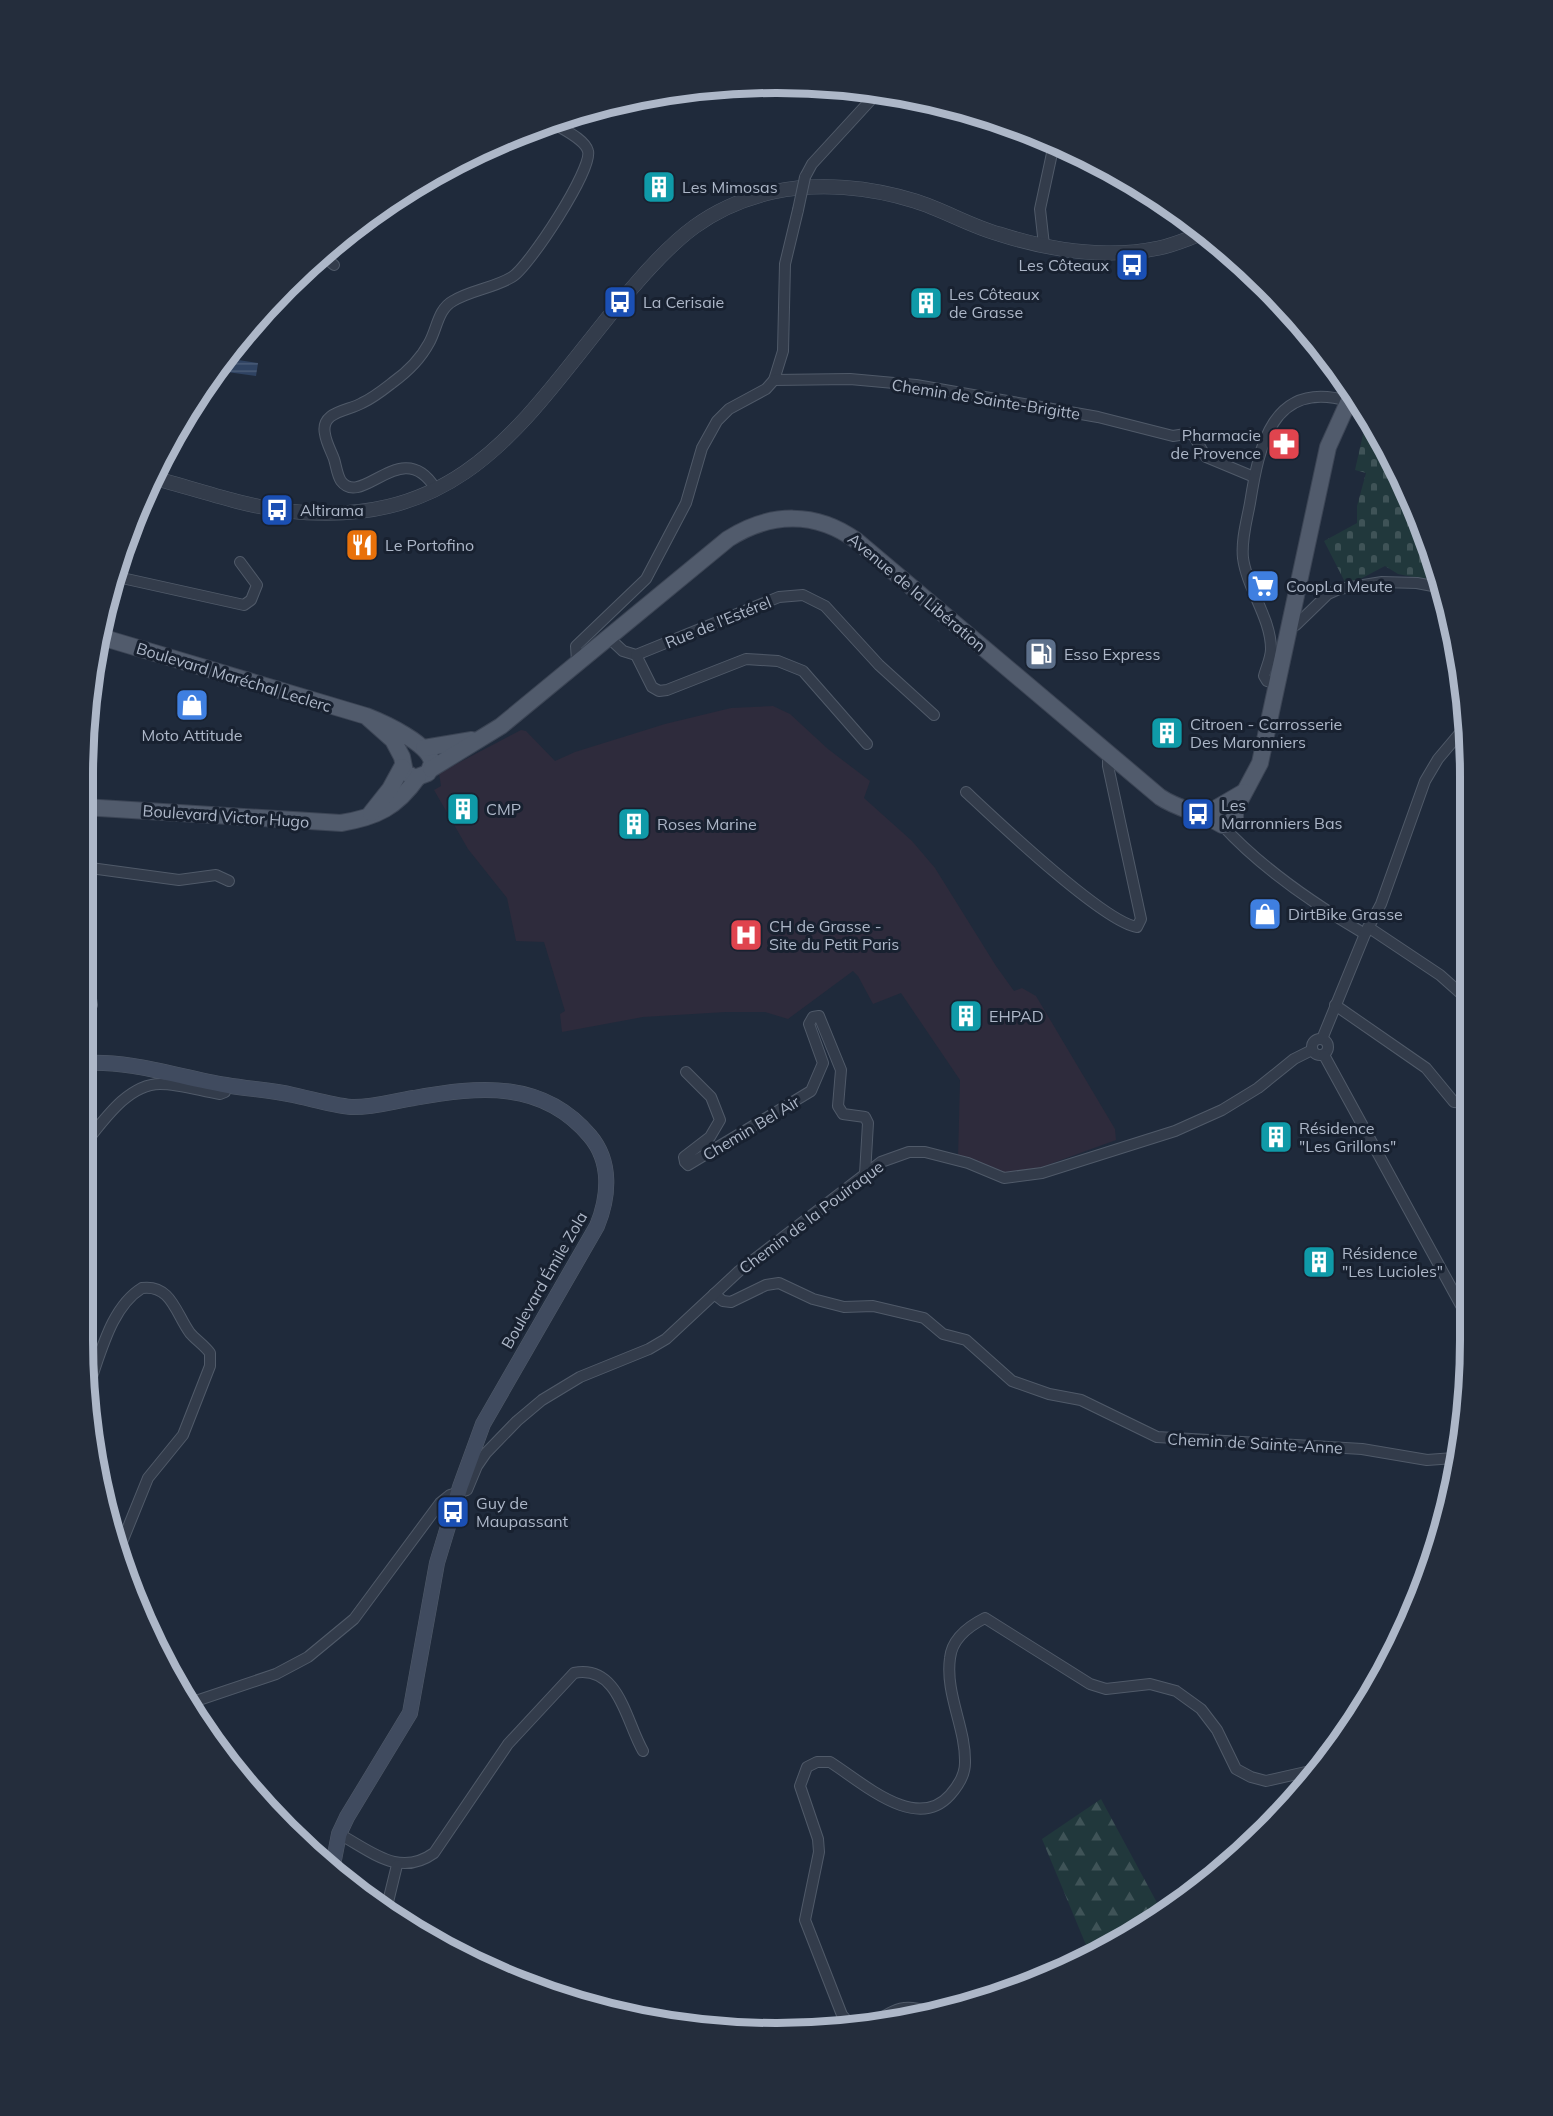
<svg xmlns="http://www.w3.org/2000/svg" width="1553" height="2116" viewBox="0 0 1553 2116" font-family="Mulish,sans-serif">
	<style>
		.medical { fill: #2e2b3c }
		.forest { fill: url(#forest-firs) }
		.cemetery { fill: url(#cemetery-stones) }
		.water { fill: url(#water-rules) }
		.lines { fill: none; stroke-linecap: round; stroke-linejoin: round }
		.canal { stroke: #2f4362; stroke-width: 14 }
		.minor-casing { stroke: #505a69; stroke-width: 12 }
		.tertiary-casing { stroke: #505a69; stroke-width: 15 }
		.secondary-casing { stroke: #505a69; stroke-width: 16 }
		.primary-casing { stroke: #3c4555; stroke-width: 18 }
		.minor { stroke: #333c4b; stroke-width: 10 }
		.tertiary { stroke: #333c4b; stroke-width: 14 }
		.secondary { stroke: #404b5f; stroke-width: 15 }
		.primary { stroke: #515b6c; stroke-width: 16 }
		.minor-bridge-casing { stroke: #505a69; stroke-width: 12; stroke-linecap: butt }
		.minor-bridge { stroke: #333c4b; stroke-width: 10 }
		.labels { text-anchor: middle; stroke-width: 6; stroke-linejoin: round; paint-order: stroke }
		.poi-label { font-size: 16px; fill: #adb7c8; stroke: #182130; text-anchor: start }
		.street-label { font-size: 16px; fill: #adb7c8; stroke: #182130 }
		.rim { fill: none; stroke: #adb7c8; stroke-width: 8 }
	</style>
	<defs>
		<pattern id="forest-firs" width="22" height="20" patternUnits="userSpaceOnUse" patternTransform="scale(1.5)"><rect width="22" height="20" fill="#21383c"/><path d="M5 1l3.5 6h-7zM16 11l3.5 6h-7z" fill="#3f5357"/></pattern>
		<pattern id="cemetery-stones" width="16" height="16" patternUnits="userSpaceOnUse" patternTransform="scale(1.5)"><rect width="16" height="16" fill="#21383c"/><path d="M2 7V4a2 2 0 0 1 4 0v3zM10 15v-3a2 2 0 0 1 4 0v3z" fill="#3f5357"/></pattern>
		<pattern id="water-rules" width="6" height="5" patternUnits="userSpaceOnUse" patternTransform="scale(1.5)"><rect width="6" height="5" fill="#2f4362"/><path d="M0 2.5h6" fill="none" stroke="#4a5c77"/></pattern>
	</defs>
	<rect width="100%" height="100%" fill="#1f2a3b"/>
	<path class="medical" d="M773,706L790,714L828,749L870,781L864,798L912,841L935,868L996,966L1014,991L1022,988L1036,996L1115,1129L1116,1140L1042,1167L1005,1173L958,1158L960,1080L901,993L873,1004L858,976L853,971L788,1019L765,1012H726L643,1017L562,1032L560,1014L565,1011L544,942L516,941L507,898L468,849L434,790L441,786L439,773L521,730L526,731L555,761L575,752L665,724L731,708Z"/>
	<path class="forest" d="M1101,1799L1162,1912L1092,1952L1086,1945L1042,1839Z"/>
	<path class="cemetery" d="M1366,421L1418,511L1437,582L1398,574L1385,566L1347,586L1324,541L1357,523V506L1366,473L1355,470Z"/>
	<path class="water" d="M225,358L258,363L256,376L220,371Z"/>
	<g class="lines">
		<path class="canal" d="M1140,1924L1144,1922"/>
		<g class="minor-casing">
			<g id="minor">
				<path d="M805,177L812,164L879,91"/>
				<path d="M1044,245L1040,209L1054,144"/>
				<path d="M327,251L328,260L334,265"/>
				<path d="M774,380L783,351L785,264L798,210"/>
				<path d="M435,488C402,435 362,509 341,481C337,475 336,465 334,459C331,451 326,442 325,434C320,411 349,411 362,403C373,398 383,390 392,383C406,373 421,358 429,343C437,329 438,309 453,301C471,290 494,288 512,277C529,267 593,169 588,151C585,139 562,129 553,123"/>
				<path d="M113,576L244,605L251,600L257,585L240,562"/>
				<path d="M1290,627L1296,625L1328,594L1339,589L1382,582L1417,583L1438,587"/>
				<path d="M607,636L623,651L636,655L779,597L803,595L825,606L879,665L934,715"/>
				<path d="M636,655L652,687L659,691L667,690L746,659L778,661L803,671L867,744"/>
				<path d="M577,661L576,646L646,579L686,503L702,448L717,421L729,409L766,389L774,380L850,379L916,385L1098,417L1173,436L1192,433L1206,457L1254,477"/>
				<path d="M1277,684L1267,681L1264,676C1266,668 1271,658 1271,649C1271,618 1247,589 1243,558C1241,540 1247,520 1250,503C1259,446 1272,379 1348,401"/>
				<path d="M966,792C996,820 1103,922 1137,927L1141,919L1108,766V753"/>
				<path d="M1222,825C1261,868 1314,904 1365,934"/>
				<path d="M83,867L179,880L216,875L229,881"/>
				<path d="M1368,927L1440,975L1467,999"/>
				<path d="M1335,1005L1426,1068L1454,1102L1467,1103"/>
				<path d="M83,1016L92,1005L88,981L83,979"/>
				<circle cx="1320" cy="1047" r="8"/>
				<path d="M1322,1039L1365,934L1381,904L1425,781L1438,759L1465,727"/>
				<path d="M1324,1055L1469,1320"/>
				<path d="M686,1072L711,1097L720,1120L710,1137L684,1157L685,1162L688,1165L811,1091L823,1063L809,1024L813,1017L819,1016L841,1070L838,1106L843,1114L865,1117L868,1123L865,1174"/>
				<path d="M83,1146C102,1123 127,1084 160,1084C180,1084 201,1091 220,1094L225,1092L226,1085"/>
				<path d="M714,1294L723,1301L731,1302L766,1285L779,1283L813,1299L844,1307L873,1306L924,1318L943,1334L966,1340L1012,1381L1049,1394L1081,1400L1157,1437L1362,1449L1427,1460L1454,1458"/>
				<path d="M89,1385C101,1353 111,1307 142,1288C171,1284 176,1314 190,1333C196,1340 204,1345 210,1353V1366L183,1435L148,1478L118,1552"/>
				<path d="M187,1704L276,1674L308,1657L354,1619L440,1503L450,1495L467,1490L477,1466L486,1453L517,1421L542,1400L580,1377L649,1349L666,1339L739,1271L881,1162L909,1152H925L968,1163L1004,1178L1042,1173L1175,1131L1222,1110L1258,1088L1294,1059L1312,1050"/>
				<path d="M339,1834C371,1851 399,1878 434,1853L508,1744L574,1673C619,1664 626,1722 643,1751"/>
				<path d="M387,1906L397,1865"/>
				<path d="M927,2011C887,1998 886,2027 853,2027L842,2015L805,1920L819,1852L818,1839L800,1786L807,1767L817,1762H830C862,1782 916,1833 950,1795C958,1786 965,1776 965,1763C966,1728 945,1694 950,1658C952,1639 969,1626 985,1618L1090,1684L1106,1689L1150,1684L1176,1691L1201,1709L1217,1730L1236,1769L1251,1777L1266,1781L1319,1769"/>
			</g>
		</g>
		<g class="tertiary-casing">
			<path id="tertiary" d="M153,478C197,489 242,506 287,511C472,532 530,408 633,287C674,239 709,206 773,192C819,182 870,187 915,201C944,210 970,226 999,234C1049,250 1107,259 1159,248C1174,245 1189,238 1204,233"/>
		</g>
		<g class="secondary-casing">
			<path id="secondary" d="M83,1063C132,1060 178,1077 226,1085C248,1089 271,1090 293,1095C312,1099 332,1105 351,1107C372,1108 394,1101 414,1098C480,1086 543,1080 590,1136C612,1162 609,1197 597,1226L483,1424L460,1487L437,1563L410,1713L347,1817L339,1834L332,1870"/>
		</g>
		<g class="primary-casing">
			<g id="primary">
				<path d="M101,637L366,716C384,723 430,744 432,763L428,773L415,778L405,772L402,757L393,740L366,716"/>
				<path d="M424,748L472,740"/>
				<path d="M431,769L501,726L728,539C770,512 816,511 857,541L1160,797C1179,810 1203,813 1222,825L1229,824L1235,818V810L1260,763L1328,447L1351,396"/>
				<path d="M83,807L341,823C377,817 397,807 418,777"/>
				<path d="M1194,812L1215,809L1244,792"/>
				<path d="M371,813L390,789L402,767"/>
			</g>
		</g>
		<use href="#minor" class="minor"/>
		<use href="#tertiary" class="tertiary"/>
		<use href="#secondary" class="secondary"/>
		<use href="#primary" class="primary"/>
		<g class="minor-bridge-casing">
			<path id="minor-bridge" d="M798,210L805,177"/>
		</g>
		<use href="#minor-bridge" class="minor-bridge"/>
	</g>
	<defs>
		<g id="building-square" transform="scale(1.725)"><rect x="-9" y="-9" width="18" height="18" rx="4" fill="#0f9aa8" stroke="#182130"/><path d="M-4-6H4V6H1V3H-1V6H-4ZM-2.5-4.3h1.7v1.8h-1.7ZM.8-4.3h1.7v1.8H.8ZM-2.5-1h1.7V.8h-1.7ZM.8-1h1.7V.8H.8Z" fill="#fff"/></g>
		<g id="bus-square" transform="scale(1.725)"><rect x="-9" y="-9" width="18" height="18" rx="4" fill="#1a4fb4" stroke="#182130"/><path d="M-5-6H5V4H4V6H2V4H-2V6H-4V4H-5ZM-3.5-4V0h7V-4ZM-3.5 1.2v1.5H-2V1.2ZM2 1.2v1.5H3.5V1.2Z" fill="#fff"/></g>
		<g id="pharmacy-square" transform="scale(1.725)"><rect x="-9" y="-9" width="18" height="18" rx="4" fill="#e0444e" stroke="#182130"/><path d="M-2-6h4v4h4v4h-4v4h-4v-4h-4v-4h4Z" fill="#fff"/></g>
		<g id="restaurant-square" transform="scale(1.725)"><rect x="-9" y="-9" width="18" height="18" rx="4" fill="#e8710a" stroke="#182130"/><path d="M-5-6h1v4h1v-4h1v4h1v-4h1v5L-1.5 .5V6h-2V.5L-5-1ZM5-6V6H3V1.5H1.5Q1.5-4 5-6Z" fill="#fff"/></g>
		<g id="supermarket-square" transform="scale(1.725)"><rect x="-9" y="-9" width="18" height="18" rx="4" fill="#3f7fe0" stroke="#182130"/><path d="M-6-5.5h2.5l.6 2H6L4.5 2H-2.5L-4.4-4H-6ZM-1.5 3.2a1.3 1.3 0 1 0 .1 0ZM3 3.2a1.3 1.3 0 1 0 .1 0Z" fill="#fff"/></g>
		<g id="fuel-square" transform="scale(1.725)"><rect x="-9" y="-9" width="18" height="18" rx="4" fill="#5c6f8a" stroke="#182130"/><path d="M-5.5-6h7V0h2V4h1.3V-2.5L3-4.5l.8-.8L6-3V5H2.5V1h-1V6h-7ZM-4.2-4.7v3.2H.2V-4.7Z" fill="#fff"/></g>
		<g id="shop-square" transform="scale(1.725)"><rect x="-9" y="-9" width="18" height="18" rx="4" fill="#3f7fe0" stroke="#182130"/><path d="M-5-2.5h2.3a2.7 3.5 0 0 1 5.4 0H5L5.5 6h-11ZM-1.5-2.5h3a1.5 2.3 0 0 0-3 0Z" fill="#fff"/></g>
		<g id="hospital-square" transform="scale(1.725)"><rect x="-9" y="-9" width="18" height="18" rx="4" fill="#e0444e" stroke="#182130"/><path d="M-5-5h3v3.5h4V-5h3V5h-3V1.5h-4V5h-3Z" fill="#fff"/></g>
	</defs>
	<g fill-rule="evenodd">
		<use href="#building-square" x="659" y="187"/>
		<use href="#bus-square" x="1132" y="265"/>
		<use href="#bus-square" x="620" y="302"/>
		<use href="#building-square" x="926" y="303"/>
		<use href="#pharmacy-square" x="1284" y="444"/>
		<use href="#bus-square" x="277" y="510"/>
		<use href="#restaurant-square" x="362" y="545"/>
		<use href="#supermarket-square" x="1263" y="586"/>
		<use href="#fuel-square" x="1041" y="654"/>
		<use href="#shop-square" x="192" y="705"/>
		<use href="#building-square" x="1167" y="733"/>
		<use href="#building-square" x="463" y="809"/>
		<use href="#bus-square" x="1198" y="814"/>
		<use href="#building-square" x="634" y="824"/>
		<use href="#shop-square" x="1265" y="914"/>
		<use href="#hospital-square" x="746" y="935"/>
		<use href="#building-square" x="966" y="1016"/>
		<use href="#building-square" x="1276" y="1137"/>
		<use href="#building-square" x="1319" y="1262"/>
		<use href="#bus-square" x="453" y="1512"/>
	</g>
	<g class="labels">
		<g class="poi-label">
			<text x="682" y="193">Les Mimosas</text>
			<text x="1109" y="271" text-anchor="end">Les Côteaux</text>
			<text x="949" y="300">Les Côteaux<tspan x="949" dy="18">de Grasse</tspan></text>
			<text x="643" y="308">La Cerisaie</text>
			<text x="1261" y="441" text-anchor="end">Pharmacie<tspan x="1261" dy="18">de Provence</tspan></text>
			<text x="300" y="516">Altirama</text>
			<text x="385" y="551">Le Portofino</text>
			<text x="1286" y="592">CoopLa Meute</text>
			<text x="1064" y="660">Esso Express</text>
			<text x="1190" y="730">Citroen - Carrosserie<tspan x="1190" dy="18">Des Maronniers</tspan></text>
			<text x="192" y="741" text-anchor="middle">Moto Attitude</text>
			<text x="1221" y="811">Les<tspan x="1221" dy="18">Marronniers Bas</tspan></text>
			<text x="486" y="815">CMP</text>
			<text x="657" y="830">Roses Marine</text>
			<text x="1288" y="920">DirtBike Grasse</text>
			<text x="769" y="932">CH de Grasse -<tspan x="769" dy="18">Site du Petit Paris</tspan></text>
			<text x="989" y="1022">EHPAD</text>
			<text x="1299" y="1134">Résidence<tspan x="1299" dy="18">"Les Grillons"</tspan></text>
			<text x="1342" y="1259">Résidence<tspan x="1342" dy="18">"Les Lucioles"</tspan></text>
			<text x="476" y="1509">Guy de<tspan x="476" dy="18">Maupassant</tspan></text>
		</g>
		<g class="street-label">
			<text transform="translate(986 399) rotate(9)" y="6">Chemin de Sainte-Brigitte</text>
			<text transform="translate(917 592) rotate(40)" y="6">Avenue de la Libération</text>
			<text transform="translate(718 622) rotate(-22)" y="6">Rue de l'Estérel</text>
			<text transform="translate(234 677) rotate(17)" y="6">Boulevard Maréchal Leclerc</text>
			<text transform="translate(226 816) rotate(4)" y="6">Boulevard Victor Hugo</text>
			<text transform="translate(751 1128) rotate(-31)" y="6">Chemin Bel Air</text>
			<text transform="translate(811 1217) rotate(-37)" y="6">Chemin de la Pouiraque</text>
			<text transform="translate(544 1280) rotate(-60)" y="6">Boulevard Émile Zola</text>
			<text transform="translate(1255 1443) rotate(3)" y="6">Chemin de Sainte-Anne</text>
		</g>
	</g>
	<path d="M0 0H1553V2116H0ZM776 93H777A683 683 0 0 1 1460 776V1340A683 683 0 0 1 777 2023H776A683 683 0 0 1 93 1340V776A683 683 0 0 1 776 93Z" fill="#242d3c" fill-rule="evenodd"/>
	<path class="rim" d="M776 93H777A683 683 0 0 1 1460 776V1340A683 683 0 0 1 777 2023H776A683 683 0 0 1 93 1340V776A683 683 0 0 1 776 93Z"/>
</svg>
